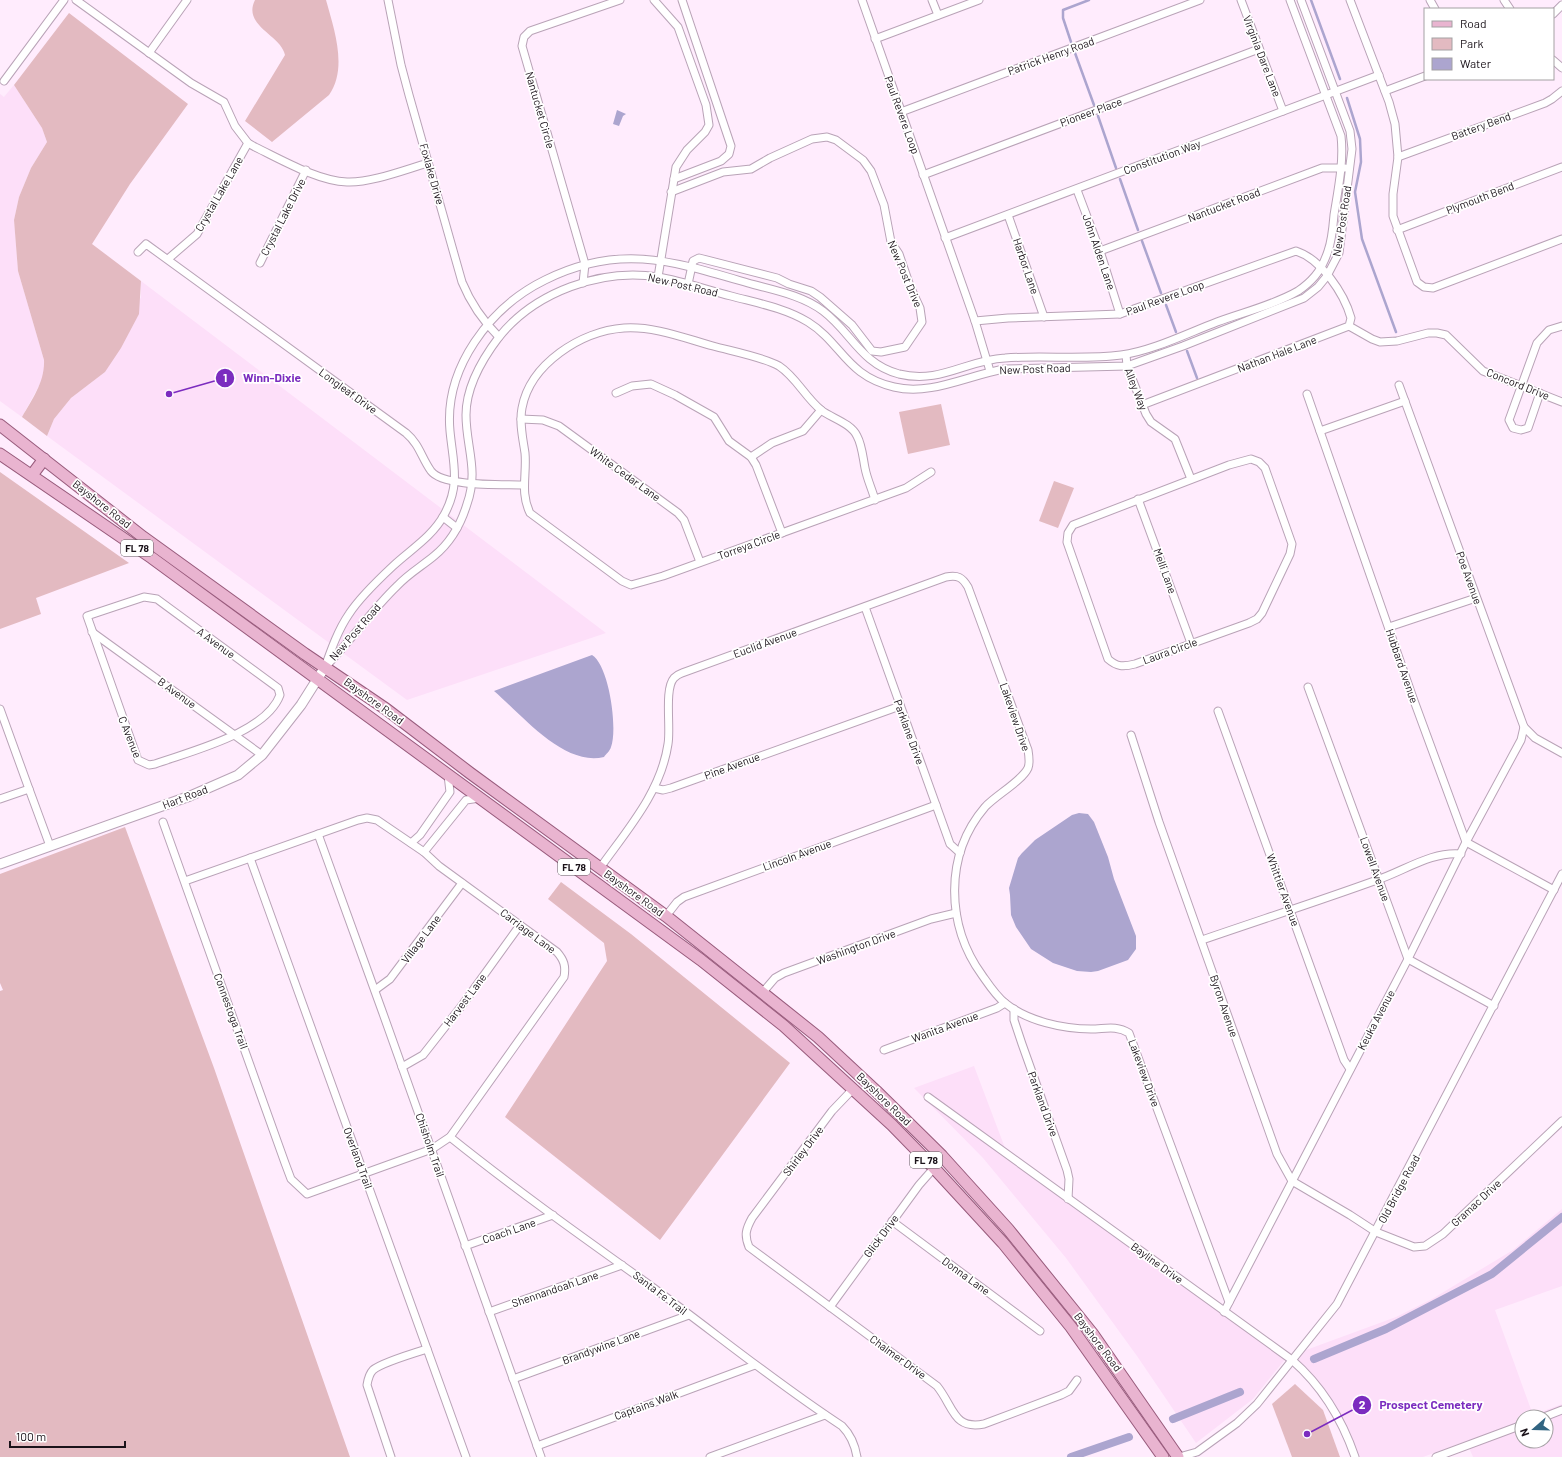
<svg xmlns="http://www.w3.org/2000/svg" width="1562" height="1457" viewBox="0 0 1562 1457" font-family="Barlow,sans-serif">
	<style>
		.built { fill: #fddff9; fill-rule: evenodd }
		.green { fill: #e3bac1 }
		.water { fill: #aca5cf }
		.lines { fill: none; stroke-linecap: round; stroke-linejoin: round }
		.stream { stroke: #aca5cf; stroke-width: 2.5 }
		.canal { stroke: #aca5cf; stroke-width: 8 }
		.minor-casing { stroke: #b9a3b7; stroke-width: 9 }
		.tertiary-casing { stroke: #b9a3b7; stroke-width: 11 }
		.primary-casing { stroke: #985b7c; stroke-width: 13 }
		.minor { stroke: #fff; stroke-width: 7 }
		.tertiary { stroke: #fff; stroke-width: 9 }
		.primary { stroke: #e9b4d0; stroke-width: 11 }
		.labels { text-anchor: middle; stroke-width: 3.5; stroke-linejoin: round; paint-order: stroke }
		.shield { fill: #fff; stroke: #5f5a5f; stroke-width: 1 }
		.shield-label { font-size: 10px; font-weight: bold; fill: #1b131a }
		.street-label { font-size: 11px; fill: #1b131a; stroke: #fff }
		.leader { fill: none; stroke: #7b2cbf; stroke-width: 1.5 }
		.callout-dot { fill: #7b2cbf; stroke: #fff; stroke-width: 1.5 }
		.mark-label { font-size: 12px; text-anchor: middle; font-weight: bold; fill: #fff }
		.callout-label { font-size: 12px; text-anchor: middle; font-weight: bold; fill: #7b2cbf; stroke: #fff; stroke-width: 3.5; stroke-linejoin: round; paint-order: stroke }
	</style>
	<rect width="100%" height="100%" fill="#ffecfd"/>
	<g class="built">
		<path d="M14,85L42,128L47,142L31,168L19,197L14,220L18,271L44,360L45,372L42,380L22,417L0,401V94L4,97Z"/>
		<path d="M141,281L606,633L407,700L47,436L54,419L71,398L105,372L141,297Z"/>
		<path d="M974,1066L1005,1148L1287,1357L1396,1317L1432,1299L1513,1250L1562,1209V1286L1495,1310L1533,1415L1562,1404V1457H1473L1466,1441L1423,1457H1354L1326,1397L1287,1357L1253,1399L1196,1443L1137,1356L1066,1258L983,1158L914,1088ZM1522,1417H1546V1441H1522Z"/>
	</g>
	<g class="green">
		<path d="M255,0H326C334,29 348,68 329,95L272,142L245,121L285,55C281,35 242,26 255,0Z"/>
		<path d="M69,13L188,104L130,184L92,244L141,281L139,314L121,348L105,372L71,398L54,419L47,436L22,417C32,399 45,382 44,360L18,271L14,220L19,197L31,168L47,142L42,128L14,85Z"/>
		<path d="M941,404L950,445L908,454L899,412Z"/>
		<path d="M0,472L129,563L36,598L41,614L0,629Z"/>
		<path d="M1054,481L1074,488L1058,528L1039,521Z"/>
		<path d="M125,827L214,1068L350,1457H0V991L3,990L0,983V874Z"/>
		<path d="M561,882L631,934L790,1063L660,1240L505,1117L607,961L604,943L548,899Z"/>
		<path d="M1295,1384L1323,1410L1340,1457H1292L1272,1404Z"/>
	</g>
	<g class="water">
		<path d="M617,110L626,114L623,116L619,126L613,124Z"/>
		<path d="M592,655C609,665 618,729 611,747C610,751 606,754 604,757C564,767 522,715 494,691Z"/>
		<path d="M1079,813L1088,814L1094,822L1108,857L1114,879L1136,936V949L1128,960L1098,971L1091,972L1077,971L1053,963L1031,949L1016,927L1011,915L1010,895L1009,888L1018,858L1022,853L1035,840L1072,815Z"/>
	</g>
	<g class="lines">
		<g class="stream">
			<path d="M1311,0L1340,79"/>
			<path d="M1071,42L1063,18V10L1089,0"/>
			<path d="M1075,53L1094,105"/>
			<path d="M1347,98L1360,139L1361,162L1355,192L1362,239L1396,332"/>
			<path d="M1098,116L1116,168"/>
			<path d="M1120,179L1138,230"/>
			<path d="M1142,241L1161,293"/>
			<path d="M1166,305L1176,332"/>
			<path d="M1187,351L1197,378"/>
		</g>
		<g class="canal">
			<path d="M1314,1359L1386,1329L1492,1274L1562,1217"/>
			<path d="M1173,1419L1240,1392"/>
			<path d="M1071,1457L1129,1437"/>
		</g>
		<g class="minor-casing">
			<g id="minor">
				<path d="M76,0L191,83L224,102L235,126L248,143L255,147C282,160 318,181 347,182C371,183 404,170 428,163"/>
				<path d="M388,0L401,65L409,95L462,282C471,304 483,321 499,337"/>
				<path d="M654,0L678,27L706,105L709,125L705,132L687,150L676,167L658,277"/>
				<path d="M862,0L975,321L990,371"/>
				<path d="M932,0L938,15"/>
				<path d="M1241,0L1283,111"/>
				<path d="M1350,0L1389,102L1395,124L1398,157L1393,194V216L1417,282L1424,287L1433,288L1562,239"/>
				<path d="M1430,0L1435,9"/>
				<path d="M1504,0L1510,9"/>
				<path d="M1553,14L1562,5"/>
				<path d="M875,39L979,0"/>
				<path d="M149,53L187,0"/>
				<path d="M1553,60L1562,68"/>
				<path d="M4,81L64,0"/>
				<path d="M1385,91L1425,76"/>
				<path d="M901,112L1200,0"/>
				<path d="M1398,157L1545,103L1552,99L1562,91"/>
				<path d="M923,175L1259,49"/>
				<path d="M674,179L721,161L729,154L731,146L682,0"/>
				<path d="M1077,190L1100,251L1120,314"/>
				<path d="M671,192L723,172L751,169L770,158L812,139L827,137L836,140L863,160L871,171L884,205L891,242L899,254L910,286L920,308L922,322L905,347L881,352L872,351L852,325L820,297L811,291L789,284L777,278L699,258L693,261L688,284"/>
				<path d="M1008,215L1044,317"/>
				<path d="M1397,230L1562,167"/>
				<path d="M945,238L1379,75"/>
				<path d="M1100,251L1314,171L1322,168H1345"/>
				<path d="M138,252L146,244L406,433C420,445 421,457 431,471C443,487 503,484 524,485"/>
				<path d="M168,259L197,234L248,143"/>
				<path d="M260,263L306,170"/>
				<path d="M583,283L585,264L522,46L524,37L530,31L620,0"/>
				<path d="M975,321L1008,318L1120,314L1296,251C1321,259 1344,293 1351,318L1349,326L1142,405"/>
				<path d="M1349,326L1372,339L1380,342L1397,341L1428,333H1437L1446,335L1483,371L1562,402"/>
				<path d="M1126,355L1127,366L1146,414L1151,422L1175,439L1191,479"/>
				<path d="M1399,385L1524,727L1535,738L1562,753"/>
				<path d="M616,393L632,386L651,384L675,395L714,417L729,441L751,457L756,465L782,533"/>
				<path d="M1540,393L1528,428L1521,430L1513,428L1509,420L1537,343L1549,330L1562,326"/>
				<path d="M1307,394L1413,698L1466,842L1554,890"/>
				<path d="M521,419L543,420L559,426L678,513L684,520L700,562"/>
				<path d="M1320,431L1405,401"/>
				<path d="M751,457L772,443L803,431L821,410"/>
				<path d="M1251,459L1259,462L1265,468L1292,544L1290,554L1262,613L1257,619L1249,623L1135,664C1123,667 1117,667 1108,659L1067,542L1068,533L1073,525L1229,465Z"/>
				<path d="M1138,499L1191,643"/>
				<path d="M875,500C872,489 867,479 865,468C863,458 862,445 857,436C851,423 831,418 821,410C805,397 796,377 779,366C763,357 731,351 713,346C684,338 654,326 624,328C581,331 530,364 522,408C519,423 523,439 525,453C527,474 520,493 530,513L622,581L631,585L663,576L906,488L931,472"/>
				<path d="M443,517L457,528"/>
				<path d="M144,597L157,599L278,688L280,695C266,733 191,751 155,764L149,765L138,760L87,616Z"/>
				<path d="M865,607L950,844L960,853"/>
				<path d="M1389,627L1476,598"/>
				<path d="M92,632L262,755"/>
				<path d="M328,664C352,639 372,610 397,586C408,574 422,566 434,556C450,543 461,524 467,504C479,470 466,447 466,415C466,387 483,358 499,337C535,292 601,268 658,277C682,281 707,290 731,296C757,303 785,308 808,322C842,343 846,376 894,387C931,396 968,375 1005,369L1127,366L1183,346L1304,298L1318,287L1327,276L1339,253L1352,149L1350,131L1301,0"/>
				<path d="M325,667C331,650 338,630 349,614C360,597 378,580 393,566C410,550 432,537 444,515C461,484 453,463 450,431C444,368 490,307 545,280C619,243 673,261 748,283C773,290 802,295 823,311C851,332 861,364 899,374C941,384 966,360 1005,358C1044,355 1083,360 1121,355C1152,351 1188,333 1217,322C1244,312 1274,305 1298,291C1304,287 1310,282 1315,276C1321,269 1325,260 1328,251C1332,240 1333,227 1334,215C1338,190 1344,162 1341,136L1290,0"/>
				<path d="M1308,687L1408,959L1494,1006"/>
				<path d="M0,709L29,789L0,799"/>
				<path d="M1218,711L1344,1060L1350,1069"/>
				<path d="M1131,735L1159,822L1277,1154L1292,1181L1350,1215L1376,1232L1414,1247L1425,1246L1443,1234L1562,1121"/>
				<path d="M654,788L663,790L671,788L900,706"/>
				<path d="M29,789L50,846"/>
				<path d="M163,822L285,1163L291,1179L307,1194L432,1149L450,1137L564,977C566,966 564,960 557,952L439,866L424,852L377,820L367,818L358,820L185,881"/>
				<path d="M318,834C394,1041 466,1249 541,1457"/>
				<path d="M411,843L420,835L450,792L448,775"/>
				<path d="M424,852L466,800L480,798"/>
				<path d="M250,858L466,1457"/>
				<path d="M600,868C627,830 661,792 668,744C671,728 664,689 674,678C676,676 679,674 682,673L946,577C958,575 962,577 968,587L1028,750C1029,756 1030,763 1028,768C1022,781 996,795 985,807C944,855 946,925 982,975C989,985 996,996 1005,1003C1027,1021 1063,1029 1091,1029C1105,1029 1116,1025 1129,1033L1229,1302"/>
				<path d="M666,916L677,902L684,897L936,805"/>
				<path d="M1202,940C1260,920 1319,901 1377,880C1404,871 1432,851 1461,854"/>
				<path d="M375,990L390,979L462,883"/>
				<path d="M763,992L775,978L784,973L931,919L956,913"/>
				<path d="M1014,1009V1020L1022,1044L1067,1170L1069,1179L1068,1199"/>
				<path d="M884,1050L997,1008L1005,1003"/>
				<path d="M402,1067L423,1055L463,1004L520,925"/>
				<path d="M853,1089L832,1111L752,1218C746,1229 744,1235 749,1247L937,1386C954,1407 953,1430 984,1424L1061,1395L1069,1391L1077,1380"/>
				<path d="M928,1097L1292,1360C1323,1387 1342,1419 1355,1457"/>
				<path d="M450,1137C511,1186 574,1231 637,1276C706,1325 771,1380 842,1426C851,1435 855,1445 857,1457"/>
				<path d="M892,1221L1040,1331"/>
				<path d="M465,1246L553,1215"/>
				<path d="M830,1307L919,1185L934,1168"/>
				<path d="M489,1312L622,1265"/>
				<path d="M1224,1312L1408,959L1466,842L1521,740L1524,727"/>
				<path d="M513,1379L689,1315"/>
				<path d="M1544,1417L1562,1410"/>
				<path d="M537,1446L755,1365"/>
				<path d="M391,1457L367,1385C368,1379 369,1374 373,1370C381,1363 414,1353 427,1349"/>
				<path d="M710,1457L825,1415"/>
				<path d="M1179,1457L1197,1452L1237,1423L1257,1404L1337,1304L1562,874"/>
				<path d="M1436,1457L1522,1425"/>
			</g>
		</g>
		<g class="tertiary-casing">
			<path id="tertiary" d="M0,864L190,796L238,775L262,755L301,705L325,667"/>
		</g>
		<g class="primary-casing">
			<g id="primary">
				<path d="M0,425L143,537L305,654L386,709L470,773L666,916L818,1037L876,1091L942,1156L1008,1229L1092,1333L1178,1457"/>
				<path d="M0,454L152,558L701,960L784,1026L892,1125L934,1168L1003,1243L1071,1327L1163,1457"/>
				<path d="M32,475L44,459"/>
			</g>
		</g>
		<use href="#minor" class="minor"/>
		<use href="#tertiary" class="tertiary"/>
		<use href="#primary" class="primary"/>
	</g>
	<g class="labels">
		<g class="shield">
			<rect x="121" y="540" width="32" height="16" rx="3"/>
			<rect x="558" y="859" width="32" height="16" rx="3"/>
			<rect x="910" y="1152" width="32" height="16" rx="3"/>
		</g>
		<g class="shield-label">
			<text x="137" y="552">FL 78</text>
			<text x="574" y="871">FL 78</text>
			<text x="926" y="1164">FL 78</text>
		</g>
		<g class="street-label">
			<text transform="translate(1051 56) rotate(-20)" y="4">Patrick Henry Road</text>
			<text transform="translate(1262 56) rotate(69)" y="4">Virginia Dare Lane</text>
			<text transform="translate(540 110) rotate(74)" y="4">Nantucket Circle</text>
			<text transform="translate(1091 112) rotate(-20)" y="4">Pioneer Place</text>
			<text transform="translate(902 115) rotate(70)" y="4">Paul Revere Loop</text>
			<text transform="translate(1481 126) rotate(-20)" y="4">Battery Bend</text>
			<text transform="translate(1162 157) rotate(-20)" y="4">Constitution Way</text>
			<text transform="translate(432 174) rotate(74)" y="4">Foxlake Drive</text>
			<text transform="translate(219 194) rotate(-60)" y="4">Crystal Lake Lane</text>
			<text transform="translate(1480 198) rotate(-21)" y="4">Plymouth Bend</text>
			<text transform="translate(1224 205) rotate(-21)" y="4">Nantucket Road</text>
			<text transform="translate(283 217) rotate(-63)" y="4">Crystal Lake Drive</text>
			<text transform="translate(1342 221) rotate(-81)" y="4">New Post Road</text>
			<text transform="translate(1099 252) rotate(71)" y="4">John Alden Lane</text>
			<text transform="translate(1026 266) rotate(71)" y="4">Harbor Lane</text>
			<text transform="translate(905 274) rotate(67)" y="4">New Post Drive</text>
			<text transform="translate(683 285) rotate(13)" y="4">New Post Road</text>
			<text transform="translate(1165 298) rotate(-20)" y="4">Paul Revere Loop</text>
			<text transform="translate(1277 354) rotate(-21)" y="4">Nathan Hale Lane</text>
			<text transform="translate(1035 369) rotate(-2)" y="4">New Post Road</text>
			<text transform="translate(1518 384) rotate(22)" y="4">Concord Drive</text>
			<text transform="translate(1136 389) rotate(69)" y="4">Alley Way</text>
			<text transform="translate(348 391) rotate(36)" y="4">Longleaf Drive</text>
			<text transform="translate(625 474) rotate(36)" y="4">White Cedar Lane</text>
			<text transform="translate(102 504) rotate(38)" y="4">Bayshore Road</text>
			<text transform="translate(749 545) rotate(-20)" y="4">Torreya Circle</text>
			<text transform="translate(1165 571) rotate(70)" y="4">Melli Lane</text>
			<text transform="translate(1469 578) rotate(70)" y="4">Poe Avenue</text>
			<text transform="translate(355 632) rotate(-49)" y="4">New Post Road</text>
			<text transform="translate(216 643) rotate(36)" y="4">A Avenue</text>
			<text transform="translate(765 643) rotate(-20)" y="4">Euclid Avenue</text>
			<text transform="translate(1170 651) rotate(-20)" y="4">Laura Circle</text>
			<text transform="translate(1402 666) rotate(71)" y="4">Hubbard Avenue</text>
			<text transform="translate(177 693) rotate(36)" y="4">B Avenue</text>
			<text transform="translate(374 701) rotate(36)" y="4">Bayshore Road</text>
			<text transform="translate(1015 717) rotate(71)" y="4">Lakeview Drive</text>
			<text transform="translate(909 732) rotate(70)" y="4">Parklane Drive</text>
			<text transform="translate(130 737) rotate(68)" y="4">C Avenue</text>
			<text transform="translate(732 766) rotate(-20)" y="4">Pine Avenue</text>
			<text transform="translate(185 797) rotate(-21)" y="4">Hart Road</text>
			<text transform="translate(797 855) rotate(-20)" y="4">Lincoln Avenue</text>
			<text transform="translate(1375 869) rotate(70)" y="4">Lowell Avenue</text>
			<text transform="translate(1283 890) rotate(70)" y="4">Whittier Avenue</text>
			<text transform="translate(634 893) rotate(36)" y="4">Bayshore Road</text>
			<text transform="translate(528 931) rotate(37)" y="4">Carriage Lane</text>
			<text transform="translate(421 939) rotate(-53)" y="4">Village Lane</text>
			<text transform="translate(856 947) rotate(-20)" y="4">Washington Drive</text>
			<text transform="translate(465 1000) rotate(-53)" y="4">Harvest Lane</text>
			<text transform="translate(1224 1006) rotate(71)" y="4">Byron Avenue</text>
			<text transform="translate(231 1011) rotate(70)" y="4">Connestoga Trail</text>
			<text transform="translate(1376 1020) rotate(-62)" y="4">Keuka Avenue</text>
			<text transform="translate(945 1027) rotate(-20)" y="4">Wanita Avenue</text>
			<text transform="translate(1144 1073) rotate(70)" y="4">Lakeview Drive</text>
			<text transform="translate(884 1099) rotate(44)" y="4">Bayshore Road</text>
			<text transform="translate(1043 1104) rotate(70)" y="4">Parkland Drive</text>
			<text transform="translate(430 1145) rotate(71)" y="4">Chisholm Trail</text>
			<text transform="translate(803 1151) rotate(-53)" y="4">Shirley Drive</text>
			<text transform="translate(358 1158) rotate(70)" y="4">Overland Trail</text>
			<text transform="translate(1399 1189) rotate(-62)" y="4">Old Bridge Road</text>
			<text transform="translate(1476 1203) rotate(-43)" y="4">Gramac Drive</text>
			<text transform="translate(509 1231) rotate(-19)" y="4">Coach Lane</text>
			<text transform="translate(881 1236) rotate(-53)" y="4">Glick Drive</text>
			<text transform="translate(1157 1263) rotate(36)" y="4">Bayline Drive</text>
			<text transform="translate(966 1276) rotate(36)" y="4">Donna Lane</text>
			<text transform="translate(555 1289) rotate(-19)" y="4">Shennandoah Lane</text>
			<text transform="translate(660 1293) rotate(37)" y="4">Santa Fe Trail</text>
			<text transform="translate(1098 1342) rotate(53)" y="4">Bayshore Road</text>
			<text transform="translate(601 1347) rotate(-20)" y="4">Brandywine Lane</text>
			<text transform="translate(898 1357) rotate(36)" y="4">Chalmer Drive</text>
			<text transform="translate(646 1405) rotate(-20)" y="4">Captains Walk</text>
		</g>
	</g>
	<path class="leader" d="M169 394L225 378M1307 1434L1362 1405"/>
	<g class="callout-dot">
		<circle cx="169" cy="394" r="4"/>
		<circle cx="1307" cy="1434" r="4"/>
		<circle cx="225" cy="378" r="10"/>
		<circle cx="1362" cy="1405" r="10"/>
	</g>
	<g class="mark-label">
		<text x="225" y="382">1</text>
		<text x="1362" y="1409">2</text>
	</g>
	<g class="callout-label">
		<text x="272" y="382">Winn-Dixie</text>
		<text x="1431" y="1409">Prospect Cemetery</text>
	</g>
	<rect x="1424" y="8" width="130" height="72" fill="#ffffff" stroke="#a4a1a3"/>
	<rect x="1432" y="21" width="20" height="6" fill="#e9b4d0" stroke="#a4a1a3"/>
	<text x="1460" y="28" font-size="12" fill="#1b131a">Road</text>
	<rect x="1432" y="38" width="20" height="12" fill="#e3bac1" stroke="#a4a1a3"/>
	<text x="1460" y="48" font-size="12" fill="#1b131a">Park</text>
	<rect x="1432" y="58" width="20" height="12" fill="#aca5cf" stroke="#a4a1a3"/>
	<text x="1460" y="68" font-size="12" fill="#1b131a">Water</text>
	<g transform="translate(1534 1429) rotate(250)"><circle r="19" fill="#ffffff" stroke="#a4a1a3"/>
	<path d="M0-3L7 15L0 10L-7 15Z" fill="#316481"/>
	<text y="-6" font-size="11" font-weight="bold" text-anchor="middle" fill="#1b131a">N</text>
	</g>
	<path d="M10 1441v6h115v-6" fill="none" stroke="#1b131a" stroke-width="2"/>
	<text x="16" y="1441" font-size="12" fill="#1b131a" stroke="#ffffff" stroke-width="3" paint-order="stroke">100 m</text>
</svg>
